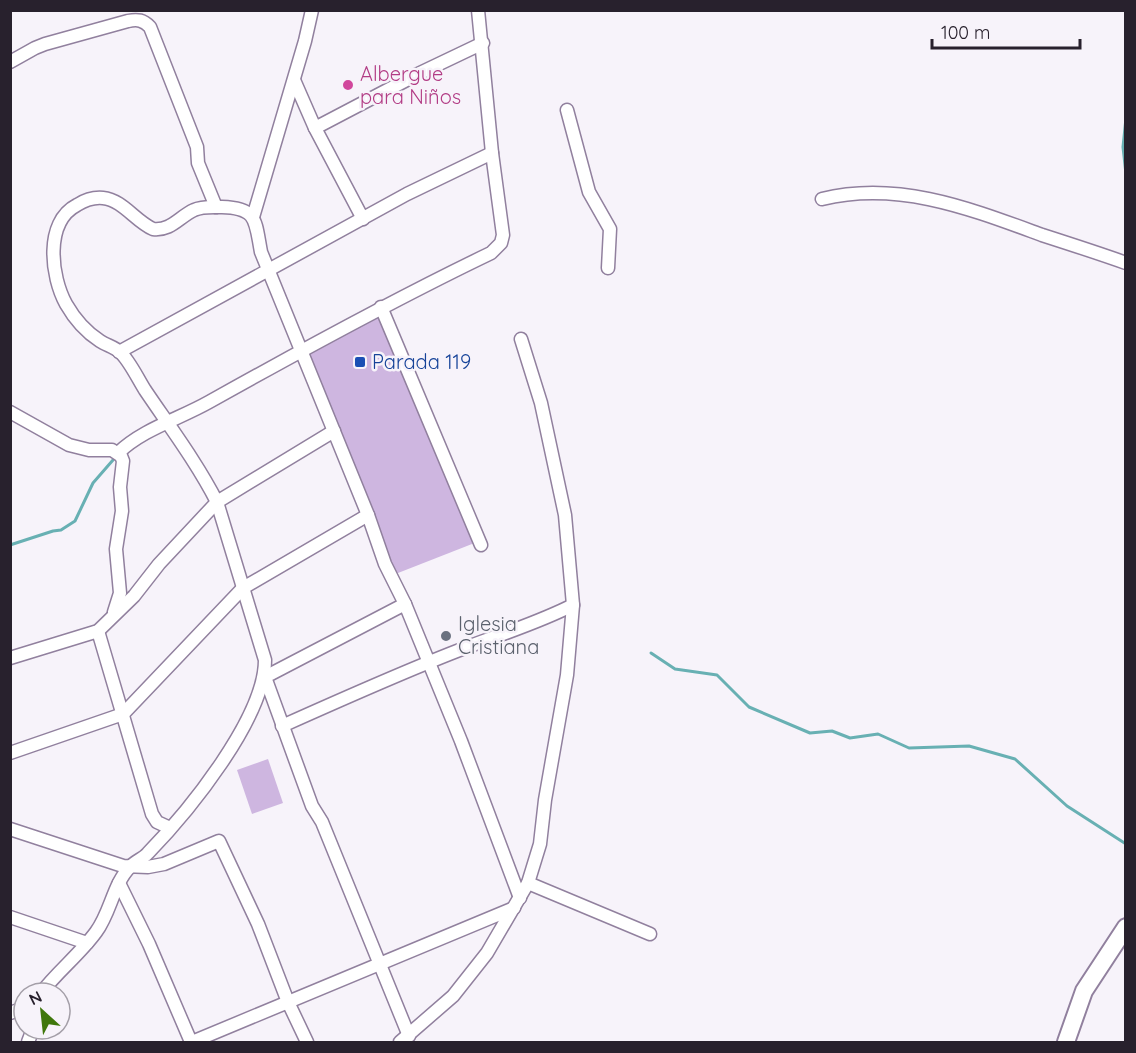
<svg xmlns="http://www.w3.org/2000/svg" width="1136" height="1053" viewBox="0 0 1136 1053" font-family="Quicksand,sans-serif">
	<style>
		.green { fill: #ceb6e0 }
		.lines { fill: none; stroke-linecap: round; stroke-linejoin: round }
		.stream { stroke: #68b0b3; stroke-width: 3 }
		.street-casing { stroke: #91809e; stroke-width: 15 }
		.secondary-casing { stroke: #91809e; stroke-width: 20 }
		.street { stroke: #fff; stroke-width: 12 }
		.secondary { stroke: #fff; stroke-width: 16 }
		.hotel-dot { fill: #d1479c; stroke: #f7f3fa; stroke-width: 2 }
		.transit-dot { fill: #1a4fb4; stroke: #f7f3fa; stroke-width: 2 }
		.worship-dot { fill: #6b7280; stroke: #f7f3fa; stroke-width: 2 }
		.labels { text-anchor: middle; stroke-width: 5; stroke-linejoin: round; paint-order: stroke }
		.hotel-label { font-size: 20px; fill: #b23c85; stroke: #f7f3fa; text-anchor: start }
		.transit-label { font-size: 20px; fill: #164399; stroke: #f7f3fa; text-anchor: start }
		.worship-label { font-size: 20px; fill: #5b616d; stroke: #f7f3fa; text-anchor: start }
	</style>
	<rect width="100%" height="100%" fill="#f7f3fa"/>
	<g class="green">
		<path d="M380,315L475,540L472,544L398,573L394,572L309,355L310,351Z"/>
		<path d="M268,759L283,803L252,814L237,770Z"/>
	</g>
	<g class="lines">
		<g class="stream">
			<path d="M1126,118L1123,147L1126,174"/>
			<path d="M10,545L53,531L61,530L75,521L93,483L113,460"/>
			<path d="M651,653L675,669L717,675L749,707L810,733L832,731L850,738L878,734L909,748L969,746L1015,759L1067,806L1126,844"/>
		</g>
		<g class="street-casing">
			<g id="street">
				<path d="M10,62L35,48L45,44L128,21C138,19 143,20 150,27L197,147L198,163L216,207"/>
				<path d="M294,80L315,128L363,219"/>
				<path d="M567,110L589,192L610,229L608,268"/>
				<path d="M315,128L418,74L483,43"/>
				<path d="M822,199C898,180 971,209 1042,235C1070,244 1098,253 1126,263"/>
				<path d="M253,217L305,41L312,10"/>
				<path d="M381,307L481,545"/>
				<path d="M119,352L407,194L492,153"/>
				<path d="M10,412L69,445L89,450H112L121,456L123,461L120,487L122,511L116,549L120,593L114,612"/>
				<path d="M118,453C143,429 179,419 209,402C302,350 395,299 491,253L501,243L503,235L492,153L478,10"/>
				<path d="M405,604L265,677L312,806L322,822L409,1036"/>
				<path d="M98,631L152,814L157,822L170,828"/>
				<path d="M10,658L98,631L134,596L159,564L217,502L334,431"/>
				<path d="M282,726C340,700 398,674 457,651C495,636 536,624 573,605"/>
				<path d="M10,753L123,714L243,588L368,515"/>
				<path d="M10,829L123,866L148,867L164,864L219,841L258,924L288,1002L307,1042"/>
				<path d="M119,883L149,944L191,1042"/>
				<path d="M528,883L650,934"/>
				<path d="M10,917L87,943"/>
				<path d="M41,993C58,971 80,954 96,932C111,912 113,884 130,867C135,861 143,859 148,853C188,812 265,718 265,660L217,502C197,463 170,427 145,390C138,379 129,360 120,352C114,347 106,345 100,341C86,332 74,318 66,304C51,277 44,222 77,205C85,200 93,197 103,198C123,200 135,221 153,229C171,231 179,217 194,210C202,206 213,207 222,207C258,208 255,221 261,252L368,515L385,564L405,604L461,741L520,898"/>
				<path d="M10,1013L24,1008"/>
				<path d="M28,1042L33,1029"/>
				<path d="M192,1042L514,908"/>
				<path d="M400,1042L453,996L487,953L528,883L540,844L545,800L567,675L573,605L565,515L541,403L521,339"/>
			</g>
		</g>
		<g class="secondary-casing">
			<path id="secondary" d="M1066,1042L1084,991L1126,927"/>
		</g>
		<use href="#street" class="street"/>
		<use href="#secondary" class="secondary"/>
	</g>
	<circle class="hotel-dot" cx="348" cy="85" r="6"/>
	<rect class="transit-dot" x="354" y="356" width="12" height="12" rx="3"/>
	<circle class="worship-dot" cx="446" cy="636" r="6"/>
	<g class="labels">
		<g class="hotel-label">
			<text x="360" y="81">Albergue<tspan x="360" dy="23">para Niños</tspan></text>
		</g>
		<g class="transit-label">
			<text x="372" y="369">Parada 119</text>
		</g>
		<g class="worship-label">
			<text x="458" y="631">Iglesia<tspan x="458" dy="23">Cristiana</tspan></text>
		</g>
	</g>
	<rect width="1136" height="1053" fill="none" stroke="#28212d" stroke-width="24"/>
	<g transform="translate(42 1011) rotate(333)"><circle r="28" fill="#f7f3fa" stroke="#a49fa8" stroke-width="1.5"/>
	<path d="M0-4.5L10 22L0 15L-10 22Z" fill="#3f770b"/>
	<text y="-9" font-size="16" font-weight="bold" text-anchor="middle" fill="#28212d">N</text>
	</g>
	<path d="M932 39v9h148v-9" fill="none" stroke="#28212d" stroke-width="3"/>
	<text x="941" y="39" font-size="18" fill="#28212d" stroke="#f7f3fa" stroke-width="4.5" paint-order="stroke">100 m</text>
</svg>
